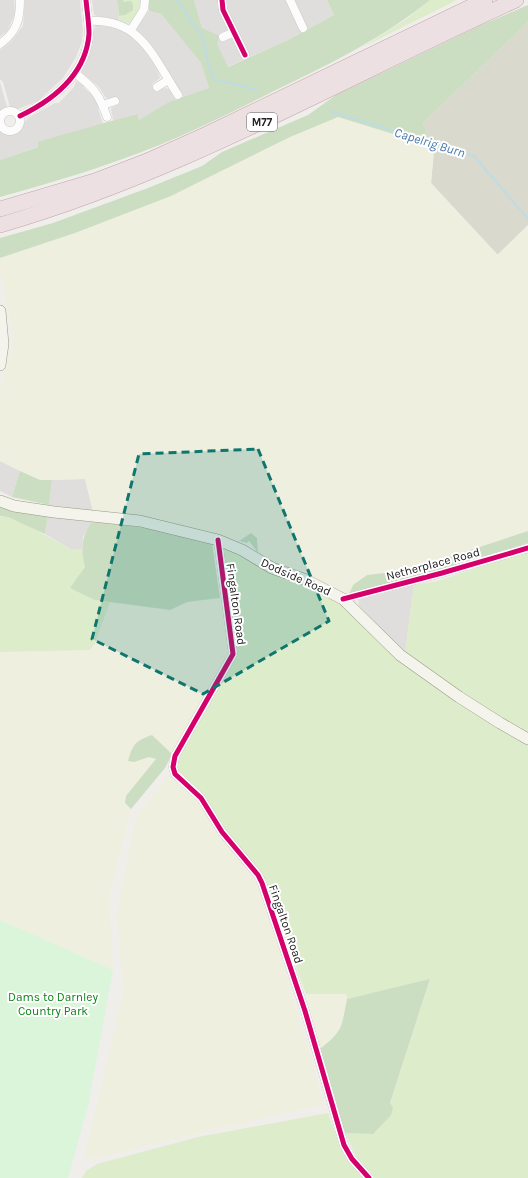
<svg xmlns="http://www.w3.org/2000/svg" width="528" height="1178" viewBox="0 0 528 1178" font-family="Karla,sans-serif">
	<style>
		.residential { fill: #dfdedc }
		.construction { fill: #d9d9cd }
		.farmland { fill: #efefdf }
		.grass { fill: #ddeccb }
		.forest { fill: #cbdec1 }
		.park { fill: #daf5da }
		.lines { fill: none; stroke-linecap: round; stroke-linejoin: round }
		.stream { stroke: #bfdbe3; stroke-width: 2 }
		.street-casing { stroke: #c9c8c7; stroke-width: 9 }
		.secondary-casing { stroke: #999a82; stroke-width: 12 }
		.highway-casing { stroke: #c5a2ac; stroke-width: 16 }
		.street { stroke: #fdfcfc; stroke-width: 8 }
		.secondary { stroke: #f4f4ed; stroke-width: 11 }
		.highway { stroke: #ece0e2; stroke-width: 15 }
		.cycleway-casing { stroke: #fff; stroke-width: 8 }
		.cycleway { stroke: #d6006c; stroke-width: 5 }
		.marked { fill: #0f766e; fill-opacity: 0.2; stroke: #0f766e; stroke-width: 3; stroke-dasharray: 8 5; stroke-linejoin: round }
		.labels { text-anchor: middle; stroke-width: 4; stroke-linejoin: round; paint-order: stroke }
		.shield { fill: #fff; stroke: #646464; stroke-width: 1 }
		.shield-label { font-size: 11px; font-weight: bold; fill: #222 }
		.street-label { font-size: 12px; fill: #222; stroke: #fff }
		.park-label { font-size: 12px; fill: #0c8416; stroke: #fff }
		.water-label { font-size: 13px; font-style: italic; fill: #4a7aab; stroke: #fff }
	</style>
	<rect width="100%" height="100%" fill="#f0eeeb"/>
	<g class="residential">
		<path d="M0,0H14L15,13L8,30L0,37Z"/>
		<path d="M25,0H80L83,30L82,41L76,57L63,78L38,101L18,109L10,107L3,82L0,79V50L11,42L23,26Z"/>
		<path d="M92,0H117L119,21L94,15Z"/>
		<path d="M194,0H327L334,15L288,40L227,67L202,28Z"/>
		<path d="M149,11L161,14L201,63L209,88L184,98L137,30V27Z"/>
		<path d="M97,23L129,32L143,48L157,70L160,78L152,84L157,92L165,88L169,89L176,100L139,120L136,114L113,121L111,108L119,104L117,97L109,99L106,98L99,87L81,72L90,51L95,25Z"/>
		<path d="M76,81L84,85V88L96,98L100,107L98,109L103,124L0,160V131L8,134L17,132L28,118L55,103H59L74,87Z"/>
		<path d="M0,82L7,107L0,111Z"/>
		<path d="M0,461L20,471L12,497L0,491Z"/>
		<path d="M85,479L93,511L49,505L52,480Z"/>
		<path d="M48,516L91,522L83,537L82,549L72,550L45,534Z"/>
		<path d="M414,585L405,653L359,606L358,600Z"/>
	</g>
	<path class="construction" d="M528,22V225L498,255L431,183L434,151L423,123Z"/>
	<g class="farmland">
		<path d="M338,117L432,146L434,150L431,183L497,255L524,229L528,233V531L410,570L367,575L349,594L314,577L270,563L258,553L257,538L251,533L239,541L156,519L93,511L85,479L40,480L0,461V390L14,341L0,271V258L75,233L171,196L290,137Z"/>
		<path d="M220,598L229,652L172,754L152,735L133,745L128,760L134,762L149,757L156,759L126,797L125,803L131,809L109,896L113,970L0,920V652L90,650L95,643L110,602L169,610L187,602Z"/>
		<path d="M169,775L201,805L216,830L258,886L276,940L324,1104L87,1160L85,1155L123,993L117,913L134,826L138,814Z"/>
		<path d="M306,994H347L341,1028L336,1036L320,1049Z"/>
	</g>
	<g class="grass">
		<path d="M124,0H140C140,9 136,20 128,24L119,21V16L125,15Z"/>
		<path d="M430,0H457L361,48L408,18Z"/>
		<path d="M0,517H8L25,524L72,550L82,549L95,600L110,602L95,643L90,650L0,652Z"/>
		<path d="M227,548C243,554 255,567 271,573C291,582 310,583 330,594L402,661L469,710L528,744V1178H375L358,1160L345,1133L373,1134L390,1104L430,980L347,999L346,994H306L263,877L178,772L177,759L236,657L223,550Z"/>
		<path d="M528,550V731L493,713L405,653L414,585L438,581Z"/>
		<path d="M328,1113L341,1149L363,1178H82L86,1171L97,1164L198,1137Z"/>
	</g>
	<g class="forest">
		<path d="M117,0H124L123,2L131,1L133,5V10L125,15L119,16Z"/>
		<path d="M149,0H194L202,28L219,36L217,44L228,67L288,40L334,15L327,0H430C381,39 332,63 276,90C246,105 215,121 183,135C124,161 62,180 0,197V160L38,147V142C71,132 104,123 137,114L139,120L169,102L209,88L201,63L161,14L149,11Z"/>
		<path d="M528,5V22L423,123L432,146L338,117L290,137L171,196L75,233L0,258V238L53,223L148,188L202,166L222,152L308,115L336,95L479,26Z"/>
		<path d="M20,471L40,480H52L49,505L12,497Z"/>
		<path d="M0,506L48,516L45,534L8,517L0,516Z"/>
		<path d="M91,522C133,525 172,532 212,543L220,598L187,602L170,610L95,600L70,588L85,567C81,547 81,540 91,522Z"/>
		<path d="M528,531V543L437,571L349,594L353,585L367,575L410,570Z"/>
		<path d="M251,533L257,538L258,553L249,541L247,543L239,541Z"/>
		<path d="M152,735L172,754L165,768L131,809L125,803L126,796L156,759L149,757L134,762L128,761C133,744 135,741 152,735Z"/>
		<path d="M430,979L390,1103L393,1108L391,1115L373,1134L345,1133L320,1049C344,1030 341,1028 347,999Z"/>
	</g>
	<path class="park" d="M0,920L113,970L88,1106L68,1178H0Z"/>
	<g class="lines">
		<g class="stream">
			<path d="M177,0L203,38L208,63L214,79L257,90"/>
			<path d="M330,111L474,156L528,219"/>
		</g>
		<g class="street-casing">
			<g id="street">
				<path d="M222,0L223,10L245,55"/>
				<path d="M290,0L303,28"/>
				<path d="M88,21C141,18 153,57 178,95"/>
				<path d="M131,30L144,9L145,0"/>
				<path d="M223,37L234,32"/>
				<path d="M0,44C17,32 20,19 20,0"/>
				<path d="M75,73C94,88 99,94 107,117"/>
				<path d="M157,87L168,80"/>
				<path d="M103,105L115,101"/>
				<circle cx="10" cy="121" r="10"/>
				<path d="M20,116C53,100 86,74 89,34C89,23 87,11 86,0"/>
				<path d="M218,540L233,654L175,756L173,767L175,774L201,798L222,832L258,875L262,883L305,1011L344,1145L352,1159L369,1178"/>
				<path d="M343,599L442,573L528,548"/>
			</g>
		</g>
		<g class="secondary-casing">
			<g id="secondary">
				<path d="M0,311L3,344L0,365"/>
				<path d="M0,501L14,506L54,512L140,521L218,540L242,550L272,568L306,580L343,599L400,655L459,697L500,723L528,739"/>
			</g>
		</g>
		<g class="highway-casing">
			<g id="highway">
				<path d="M0,209L95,181L147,161L207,134L485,0"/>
				<path d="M0,225C181,173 345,77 516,0"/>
			</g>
		</g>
		<use href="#street" class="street"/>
		<use href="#secondary" class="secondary"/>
		<use href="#highway" class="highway"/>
		<g class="cycleway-casing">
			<g id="cycleway">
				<path d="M222,0L223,10L245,55"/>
				<path d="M20,116C53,100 86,74 89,34C89,23 87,11 86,0"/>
				<path d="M218,540L233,654L175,756L173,767L175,774L201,798L222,832L258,875L262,883L305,1011L344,1145L352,1159L369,1178"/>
				<path d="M343,599L442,573L528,548"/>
			</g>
		</g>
		<use href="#cycleway" class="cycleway"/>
	</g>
	<path class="marked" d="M258,449L329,621L203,694L92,639L139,454Z"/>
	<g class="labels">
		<rect class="shield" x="247" y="113" width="30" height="18" rx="3"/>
		<g class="shield-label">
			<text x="262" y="126">M77</text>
		</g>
		<g class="street-label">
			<text transform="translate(433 564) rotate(-15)" y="4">Netherplace Road</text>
			<text transform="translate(296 577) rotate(24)" y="4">Dodside Road</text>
			<text transform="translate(236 604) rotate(82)" y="4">Fingalton Road</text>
			<text transform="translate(286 924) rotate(71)" y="4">Fingalton Road</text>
		</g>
		<g class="park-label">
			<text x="53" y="1001">Dams to Darnley<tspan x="53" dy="14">Country Park</tspan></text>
		</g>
		<g class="water-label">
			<text transform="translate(430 142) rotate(17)" y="5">Capelrig Burn</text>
		</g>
	</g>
</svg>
